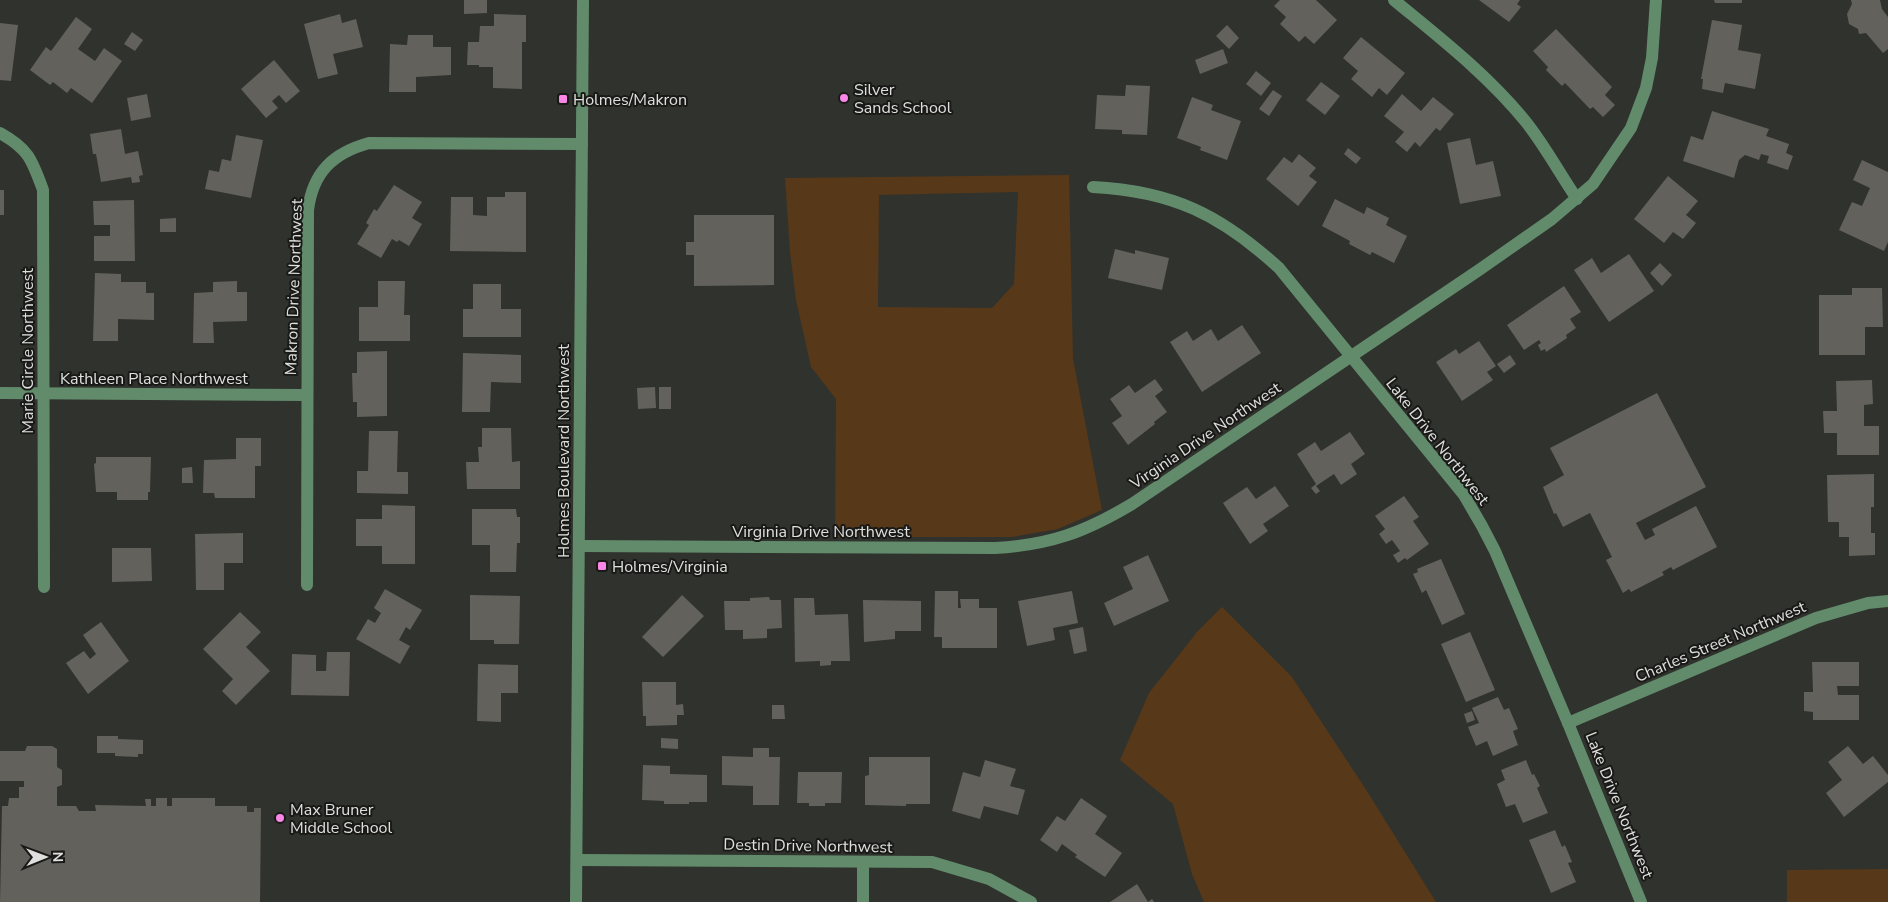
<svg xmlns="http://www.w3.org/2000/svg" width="1888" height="902" viewBox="0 0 1888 902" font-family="'Nunito Sans',sans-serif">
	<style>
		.green { fill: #573819; fill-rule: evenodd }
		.building { fill: #62615c }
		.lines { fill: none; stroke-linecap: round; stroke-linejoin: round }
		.minor { stroke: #618b6b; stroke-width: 12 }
		.poi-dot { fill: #fa87e6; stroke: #191917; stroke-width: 2 }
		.labels { text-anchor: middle; stroke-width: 4; stroke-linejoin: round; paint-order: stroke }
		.poi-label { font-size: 16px; fill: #dfe0dd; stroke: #191917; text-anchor: start }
		.street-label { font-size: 16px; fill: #dfe0dd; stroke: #191917 }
	</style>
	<rect width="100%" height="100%" fill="#30322d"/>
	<g class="green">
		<path d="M1069,175L1073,359L1102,510L1058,529L1012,537H835L836,399L811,367L796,300L790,252L785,178ZM1018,192L1014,284L992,308L878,307L879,195Z"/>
		<path d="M1222,607L1292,677L1365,788L1436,902H1204L1192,874L1173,804L1120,760L1149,693L1197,632Z"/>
		<path d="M1888,869V902H1787V870Z"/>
	</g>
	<g class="building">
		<path d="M464,0H487V13L464,14Z"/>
		<path d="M1280,0H1316L1337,20L1314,44L1305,36L1299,42L1280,24L1286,17L1274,6Z"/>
		<path d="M1479,0H1520L1517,4L1521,7L1509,22Z"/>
		<path d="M1714,0H1742V3H1715Z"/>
		<path d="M1851,0H1880L1882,9L1888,17V49L1883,53L1866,33L1859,34L1858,29L1849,24L1847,14L1852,4Z"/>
		<path d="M340,14L342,23L356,19L363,47L333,54L338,74L318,79L304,24Z"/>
		<path d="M494,14L526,15V42H522V89L493,88V67H479V65H467L468,42H479L480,26H494Z"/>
		<path d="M76,17L92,29L78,49L95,61L104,48L122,61L92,103L71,88L67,93L53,82L50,85L30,70L46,47L51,51Z"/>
		<path d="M1712,20L1742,25L1738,50L1761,54L1755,89L1725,83L1723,93L1702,89L1703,79H1701Z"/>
		<path d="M0,23L18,25L11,81L0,80Z"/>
		<path d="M1227,25L1239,38L1229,49L1216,36Z"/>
		<path d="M1556,29L1612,87L1605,95L1615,105L1603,117L1593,107L1590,109L1565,83L1562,86L1546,70L1548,67L1533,51Z"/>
		<path d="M132,32L143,40L135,51L124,44Z"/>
		<path d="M408,35H433V47H451V75L416,77V92H389L390,44L407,45Z"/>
		<path d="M1361,37L1405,73L1387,95L1379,88L1372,97L1351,79L1358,71L1343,58Z"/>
		<path d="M1223,49L1228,63L1200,74L1195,60Z"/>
		<path d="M274,60L300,91L286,103L279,95L272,101L278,108L266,118L241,89Z"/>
		<path d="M1256,71L1271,83L1261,96L1246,84Z"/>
		<path d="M1321,82L1340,96L1325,115L1306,100Z"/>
		<path d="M1126,85L1150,86L1147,135L1122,134V130L1095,129L1097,95L1125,96Z"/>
		<path d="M1273,90L1282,96L1269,116L1259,109Z"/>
		<path d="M147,94L151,117L131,121L127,98Z"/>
		<path d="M1402,94L1421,111L1433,97L1454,114L1440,131L1436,128L1420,147L1415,142L1407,152L1395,142L1404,132L1384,116Z"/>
		<path d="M1192,97L1213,105L1211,110L1241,121L1227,160L1200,150L1201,147L1177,138Z"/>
		<path d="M1712,111L1769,129L1766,136L1789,144L1786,153L1793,156L1788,170L1767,163L1769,156L1761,154L1759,160L1745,155L1739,160L1734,178L1683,161L1691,136L1703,140Z"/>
		<path d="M121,129L125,154L138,151L143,175L139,176L140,182L132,183L131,177L101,182L96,154H93L90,134Z"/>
		<path d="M236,135L263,140L251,198L205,189L209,170L219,172L222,159L231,161Z"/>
		<path d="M1470,138L1476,165L1493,161L1501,196L1460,204L1447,143Z"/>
		<path d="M1348,148L1361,158L1356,164L1344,154Z"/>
		<path d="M1299,154L1316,168L1309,176L1317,182L1298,206L1266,179L1284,157L1292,163Z"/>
		<path d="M1862,160L1888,172V242L1884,251L1839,230L1852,202L1862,206L1870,188L1853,180Z"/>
		<path d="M1668,176L1698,201L1686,215L1696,223L1683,239L1673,232L1664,243L1634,219Z"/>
		<path d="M394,185L422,202L412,218L422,224L409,246L399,240L397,242L392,239L381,258L357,244L369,225L366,223L374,209L377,211Z"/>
		<rect x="0" y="190" width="4" height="25"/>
		<path d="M505,192H526V252L450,251L451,197H473V215L487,216V197H505Z"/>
		<path d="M1335,199L1364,214L1367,207L1389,218L1386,225L1407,236L1394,263L1372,252L1370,255L1349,244L1350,241L1322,226Z"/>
		<path d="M134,200L135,261H94V236H110V225H94L93,201Z"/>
		<path d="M694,215H774V285L694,286V255H686V242H694Z"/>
		<path d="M176,218V232H160V219Z"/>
		<path d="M1115,249L1135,254V250L1169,258L1162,290L1108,278Z"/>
		<path d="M1629,254L1654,291L1609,322L1574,270L1592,258L1601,273Z"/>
		<path d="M1660,263L1672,275L1662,286L1650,273Z"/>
		<path d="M95,273L121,274V282H146V293H154V320L118,319V341H93Z"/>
		<path d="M237,281V292H247V321L213,322L214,343H193L194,293L213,292V282Z"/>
		<path d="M378,281H405L404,315H410V341H359V307H378Z"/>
		<path d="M473,284H501V309H521V337H463V309H473Z"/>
		<path d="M1564,286L1581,312L1570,319L1576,328L1566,335L1567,338L1546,352L1545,349L1541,351L1538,345L1541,343L1539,340L1524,350L1507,325Z"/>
		<path d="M1852,288H1882L1883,327H1865V355H1819V295H1852Z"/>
		<path d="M1242,325L1261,353L1202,392L1170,342L1187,331L1193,341L1211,329L1218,341Z"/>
		<path d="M1479,341L1496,366L1487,372L1493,380L1462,401L1436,362L1456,349L1459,354Z"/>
		<path d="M387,351V416L357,417V402H353L352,373H357V352Z"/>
		<path d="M463,353L521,355V383L491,382L490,412H462Z"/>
		<path d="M1510,355L1516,364L1504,373L1497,364Z"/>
		<path d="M1155,379L1163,390L1155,396L1167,412L1154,422L1155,424L1128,445L1112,423L1122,416L1110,399L1129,385L1135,393Z"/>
		<path d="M1872,380L1873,404L1864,405V426H1879V455H1837V433H1824L1823,411H1837L1836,381Z"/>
		<path d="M655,387L656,408L638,409L637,388Z"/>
		<rect x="659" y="387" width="12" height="22"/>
		<path d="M1657,393L1706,487L1636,523L1645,540L1655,535L1652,529L1696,506L1717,547L1673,570L1671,567L1662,572L1664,575L1631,592L1629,589L1623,593L1606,560L1612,557L1590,513L1563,527L1556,513L1554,514L1543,487L1564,475L1550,448Z"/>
		<path d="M482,428H511L512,462L520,461V489H467L466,462H479L478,447H482Z"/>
		<path d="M369,431H398L397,472H408V494L357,493V471H368Z"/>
		<path d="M1350,432L1365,454L1351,464L1357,474L1341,485L1334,474L1316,486L1320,491L1316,494L1311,488L1316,484L1297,454L1315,442L1321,451Z"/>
		<path d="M236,438H261V466H255V498H215L214,493H203L204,460L236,459Z"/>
		<path d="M96,457H151L150,492H148V500H117V492H96L94,464L96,463Z"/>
		<path d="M192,467L193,483H182V468Z"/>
		<path d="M1874,474V507H1871V533H1875V555L1849,556V537H1839V522H1828L1827,475Z"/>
		<path d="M1275,486L1289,506L1263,524L1268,531L1250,544L1223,503L1247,487L1256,499Z"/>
		<path d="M1404,496L1419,517L1413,521L1429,544L1407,560L1405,558L1398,563L1393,555L1400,551L1392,540L1386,544L1379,534L1385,529L1375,516Z"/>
		<path d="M382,505L415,506V564H382V546H356V519H382Z"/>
		<path d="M472,509H516L517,517H520V543H517L516,572H490V545H472Z"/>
		<path d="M243,533V563H224V590H196L195,534Z"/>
		<path d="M112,548H151L152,581L112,582Z"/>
		<path d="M1148,555L1169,601L1114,626L1104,603L1133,589L1123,567Z"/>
		<path d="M1441,559L1465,614L1442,625L1426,590L1422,593L1413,574L1418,572L1417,569Z"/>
		<path d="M385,589L422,610L410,630L406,627L399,640L410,646L400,664L356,639L368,619L375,623L381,613L374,608Z"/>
		<path d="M935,591H958V608H961L960,599H979V608H997V648H942V637H934Z"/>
		<path d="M1072,591L1078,623L1053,628L1055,640L1027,646L1018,601Z"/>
		<path d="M470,595L520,596L519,644H494V640H470Z"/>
		<path d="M682,595L704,616L663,657L642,637Z"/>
		<path d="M769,597L770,600H781L782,628L767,629V638L743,639V630H725L724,601H750V598Z"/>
		<path d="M794,598H814L815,615L848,614L850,661H831V665L820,666V661L795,662Z"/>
		<path d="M863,600L921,601V631H895V639L864,642Z"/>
		<path d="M240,612L261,632L246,647L270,671L236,705L222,691L233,679L203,649Z"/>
		<path d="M101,622L129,661L88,694L66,663L84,651L90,659L96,654L83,635Z"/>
		<path d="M1083,627L1087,651L1074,654L1069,630Z"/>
		<path d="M1470,632L1495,690L1466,702L1441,644Z"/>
		<path d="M327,652H350L349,696L291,695L292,654L316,655V671H326Z"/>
		<path d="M1812,662H1859V686H1837L1838,695H1859V720H1813V712L1804,711V692H1813Z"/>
		<path d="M478,664L518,665V693H501V722L477,721Z"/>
		<path d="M642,682H676V705L683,704L684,715H677V725L646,726V716H643Z"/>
		<path d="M1498,697L1504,710L1509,708L1518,729L1513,731L1518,745L1493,756L1487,741L1476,746L1468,727L1479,723L1472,708Z"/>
		<path d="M772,705H784L785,719H772Z"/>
		<path d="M1472,711L1475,720L1467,723L1464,714Z"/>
		<path d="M97,736H118V739L143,740V754H138V757L115,756V753H97Z"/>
		<path d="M661,738L678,739V749L661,748Z"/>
		<path d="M27,746H52L57,749V767L62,770V785L57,787V806H76L79,811H96L95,805L146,806L145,799H151V806H156V798H167V806H172V798H215V806H247V812H254V808H261L260,902H0L2,806H8L9,798H19V787H24V781H0V751H25Z"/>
		<path d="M1848,746L1863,764L1873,756L1888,775V782L1844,817L1826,793L1842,780L1828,762Z"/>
		<path d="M753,748H769V757H780L779,805H753V786L722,785V756L753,757Z"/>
		<path d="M869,757H930V804H906V806L865,805V776L869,775Z"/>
		<path d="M985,760L1016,769L1010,786L1025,790L1018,815L984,806L980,819L952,811L963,772L980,777Z"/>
		<path d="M1526,760L1532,775L1534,774L1540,786L1537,788L1548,813L1523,823L1515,804L1506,807L1497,784L1505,780L1501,770Z"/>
		<path d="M643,765L670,766V774L707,775V802H689V804H664V801L642,800Z"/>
		<path d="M798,772H842L841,803H825V806H809V803H797Z"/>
		<path d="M1081,798L1107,816L1095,834L1122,853L1105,877L1075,857L1077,855L1062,844L1057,852L1040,840L1057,816L1065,821Z"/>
		<path d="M1555,830L1562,847L1565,845L1572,862L1568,863L1576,882L1551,893L1529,840Z"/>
		<path d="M1137,884L1148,902L1152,899L1154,902H1110Z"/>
	</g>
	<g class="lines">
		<g class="minor">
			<path d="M1394,0C1440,38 1488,75 1526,122C1545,146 1560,174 1577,199"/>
			<path d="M0,133C29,149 32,160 43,190L44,587"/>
			<path d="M1093,187C1173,191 1221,215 1279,268L1464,495L1482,526L1495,551L1568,723L1641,902"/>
			<path d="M0,393L307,395"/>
			<path d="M579,546L995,548C1050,545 1085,532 1132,504L1479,270L1552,219L1593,184L1631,128L1646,88L1652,58L1656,0"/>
			<path d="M307,585L308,210C313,172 333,153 369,143L582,144"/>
			<path d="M1568,723L1816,618L1868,603L1888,601"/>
			<path d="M577,860L932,862L989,879L1031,902"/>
			<path d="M576,902L583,0"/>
			<path d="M863,902V862"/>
		</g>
	</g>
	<g class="poi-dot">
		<circle cx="844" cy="98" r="5"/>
		<rect x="558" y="94" width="10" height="10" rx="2.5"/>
		<rect x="597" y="561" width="10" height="10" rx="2.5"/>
		<circle cx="280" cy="818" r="5"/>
	</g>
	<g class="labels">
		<g class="poi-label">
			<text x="854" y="95">Silver<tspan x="854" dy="18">Sands School</tspan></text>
			<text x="573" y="105">Holmes/Makron</text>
			<text x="612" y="572">Holmes/Virginia</text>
			<text x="290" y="815">Max Bruner<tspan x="290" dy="18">Middle School</tspan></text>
		</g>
		<g class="street-label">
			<text transform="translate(293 287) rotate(-88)" y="6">Makron Drive Northwest</text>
			<text transform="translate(27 351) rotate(-90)" y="6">Marie Circle Northwest</text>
			<text x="154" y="384">Kathleen Place Northwest</text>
			<text transform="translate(1205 435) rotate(-34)" y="6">Virginia Drive Northwest</text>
			<text transform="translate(1438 441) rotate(52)" y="6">Lake Drive Northwest</text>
			<text transform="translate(563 451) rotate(-90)" y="6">Holmes Boulevard Northwest</text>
			<text x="821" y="537">Virginia Drive Northwest</text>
			<text transform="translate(1720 641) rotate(-23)" y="6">Charles Street Northwest</text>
			<text transform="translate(1620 805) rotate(68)" y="6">Lake Drive Northwest</text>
			<text transform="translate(808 845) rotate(1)" y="6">Destin Drive Northwest</text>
		</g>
	</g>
	<g transform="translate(45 857) rotate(89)" stroke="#191917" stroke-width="4" paint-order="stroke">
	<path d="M0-4L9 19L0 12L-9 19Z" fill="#dfe0dd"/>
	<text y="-8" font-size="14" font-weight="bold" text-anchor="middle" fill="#dfe0dd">N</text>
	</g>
</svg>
